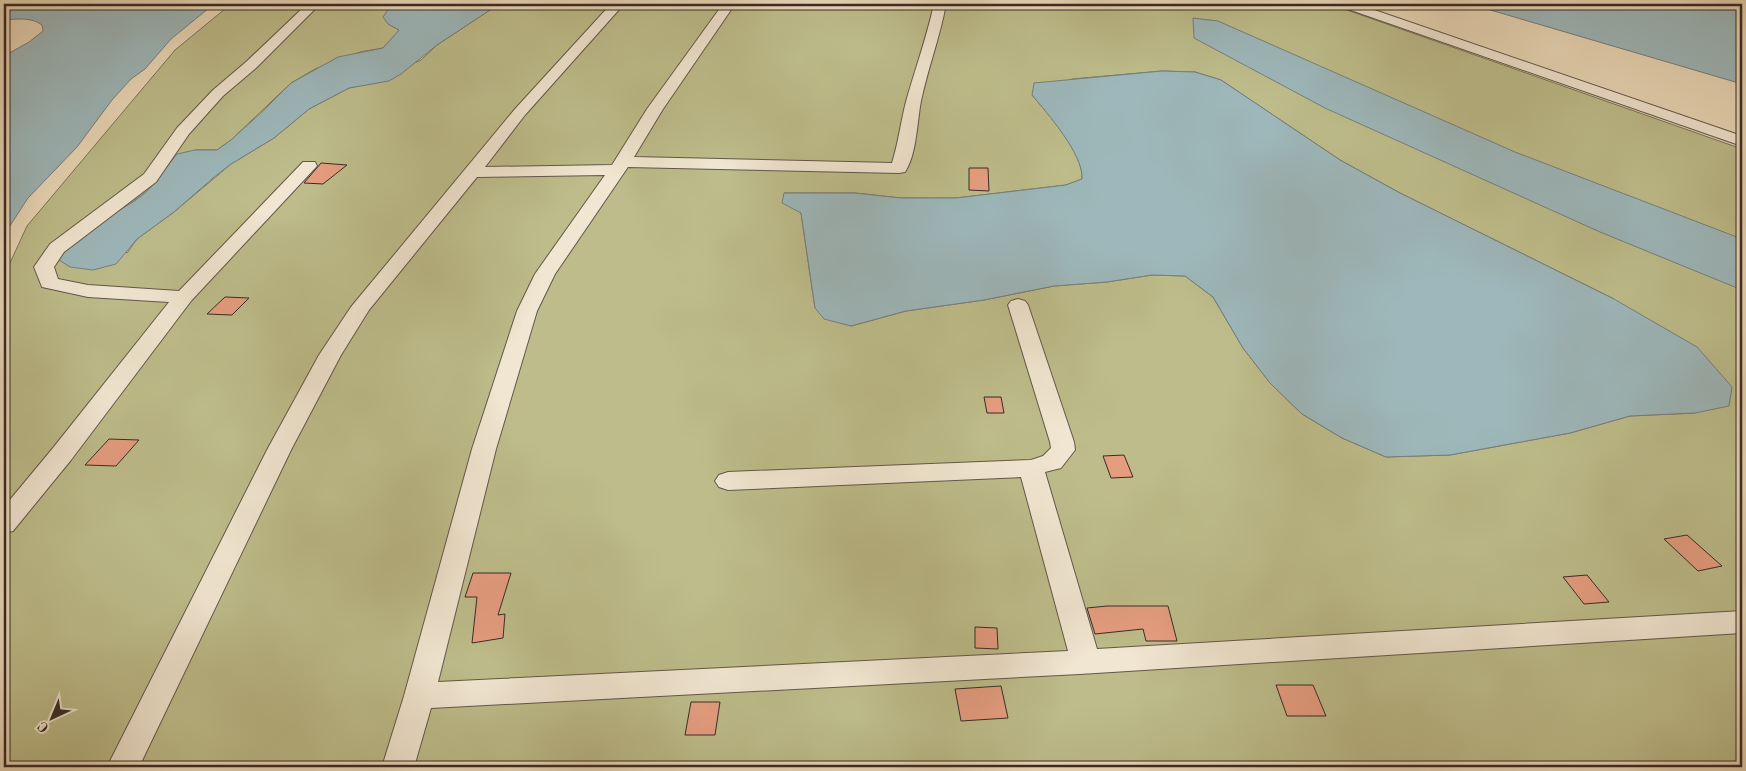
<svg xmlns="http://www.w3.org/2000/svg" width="1746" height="771" viewBox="0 0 1746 771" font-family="'Old Standard TT',serif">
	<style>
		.green { fill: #bdbc8a; stroke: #7a7458; fill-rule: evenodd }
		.water { fill: #9db7ba; stroke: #757f7f }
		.building { fill: #e59d80; stroke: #382b26 }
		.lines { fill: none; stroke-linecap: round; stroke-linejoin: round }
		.minor-casing { stroke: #64564a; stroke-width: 2 }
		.minor { fill: #f1e6d1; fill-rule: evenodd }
	</style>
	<rect width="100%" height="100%" fill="#ead8b8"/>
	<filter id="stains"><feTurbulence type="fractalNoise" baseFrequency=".004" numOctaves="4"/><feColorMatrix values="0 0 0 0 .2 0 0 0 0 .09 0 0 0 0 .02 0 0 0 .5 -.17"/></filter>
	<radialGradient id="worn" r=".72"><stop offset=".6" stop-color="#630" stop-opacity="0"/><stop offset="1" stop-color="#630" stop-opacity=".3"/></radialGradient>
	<path class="green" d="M231,4H395L389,8L388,24L400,30L383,48L360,52L315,69L291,83L231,140L217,150H195L169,163L161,176L145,193L123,209L86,228L127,253L137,239L174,212L231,164L274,138L309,109L349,88L368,84L421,60L437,45L499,4H1330L1742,149V767H4V276L27,226L175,50ZM1162,71L1195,72L1221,80L1340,160L1400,193L1614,299L1695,413L1630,416L1570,433L1450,455L1386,457L1342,438L1302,414L1270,383L1243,348L1213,297L1185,276L1152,275L1107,282L1054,286L984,300L906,311L851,326L815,308L801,213L784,193H855L901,198H956L1066,185L1082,179C1084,154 1048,114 1032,95L1072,79Z"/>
	<g class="water">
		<path d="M4,4H214L171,39L145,69L131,79L112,100L77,147L28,198L4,235V56L29,42L43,31L42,25C32,17 17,19 4,20Z"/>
		<path d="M395,4H499L437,45L401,74L389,81L349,88L309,109L274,138L231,164L213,178L174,212L137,239L116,264L93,270L70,267L59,260C62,255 64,248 68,243C89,220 122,213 145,193C158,181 166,167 177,154L195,150H217L231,140L263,111L291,83L338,57L383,48L399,30L388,24L383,17L389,8Z"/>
		<path d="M1470,4H1742V84Z"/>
		<path d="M1193,18L1218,21L1515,152L1742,239V290L1600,232L1325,108L1194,38Z"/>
		<path d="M1162,71L1195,72L1221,80L1340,160L1400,193L1614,299L1697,347L1732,387L1729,406L1695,413L1630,416L1570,433L1450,455L1386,457L1342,438L1302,414L1270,383L1243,348L1213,297L1185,276L1152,275L1107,282L1054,286L984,300L906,311L851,326L824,319L815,308L801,213L782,203L784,193H855L901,198H956L1066,185L1082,179C1084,155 1047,113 1032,95L1034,83Z"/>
	</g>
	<g class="building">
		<path d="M321,163L347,165L323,184L304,183Z"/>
		<path d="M969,168H988L989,191L969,190Z"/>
		<path d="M225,297L249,298L232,315L207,314Z"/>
		<path d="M984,397H1001L1004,413H987Z"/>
		<path d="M109,439L139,440L116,466L85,465Z"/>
		<path d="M1124,455L1133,477L1111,478L1103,456Z"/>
		<path d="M1687,535L1722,566L1698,571L1664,539Z"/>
		<path d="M473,573H511L498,615L505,614L503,638L472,643L477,597H465Z"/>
		<path d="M1587,575L1609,602L1584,604L1563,577Z"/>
		<path d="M1107,606H1168L1177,641H1146L1143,629L1095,634L1087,608Z"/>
		<path d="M975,627L997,628L998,649L975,648Z"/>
		<path d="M1276,685H1313L1326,716H1287Z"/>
		<path d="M1001,686L1008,718L961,721L955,689Z"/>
		<path d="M691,702H720L715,735H685Z"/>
	</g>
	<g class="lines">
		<g class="minor-casing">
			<g id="minor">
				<path d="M307,4H320L256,68L223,96L189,134L156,182L64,252L54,267L58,279L88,285L179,291L303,162H315L317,166L191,301L71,460L13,531L4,533V507L53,448L169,302L88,297L42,287L34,267L50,244L144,174L177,128L213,90L246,62Z"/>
				<path d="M611,4H624L525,115L485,167L612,165L647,109L723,4H735L663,109L634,157L892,163C899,141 901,119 907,98C916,67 927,36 934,4H946C940,37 928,68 921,101C917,121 917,154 905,172L899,173L628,167L555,274L537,311L496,449L438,682L1068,651L1021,477L728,490L719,487L715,481L719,475L728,472L1031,460L1043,456L1051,448L1050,442L1008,305L1011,301L1018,299L1025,301L1028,305L1074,442L1075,450L1061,468L1045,472L1097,649L1742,611V633L1080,674L431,708L414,767H382L404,696L472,449L517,311L535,274L605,175L477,177L369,310L341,355L291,450L139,767H107L267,450L319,355L351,307L515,109Z"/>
				<path d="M1340,4H1357L1742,136V146L1342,7Z"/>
			</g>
		</g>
		<use href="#minor" class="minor"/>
	</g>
	<rect width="1746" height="771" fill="none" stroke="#ead8b8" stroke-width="20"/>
	<rect x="5" y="5" width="1736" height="761" fill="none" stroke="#382b26" stroke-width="2.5"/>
	<rect x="10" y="10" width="1726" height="751" fill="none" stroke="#382b26"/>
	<g transform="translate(52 718) rotate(224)" stroke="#f1e6d1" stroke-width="4" paint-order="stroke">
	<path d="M0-4L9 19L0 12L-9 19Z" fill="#382b26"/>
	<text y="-8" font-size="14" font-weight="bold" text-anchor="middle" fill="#382b26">С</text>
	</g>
	<rect width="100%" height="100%" filter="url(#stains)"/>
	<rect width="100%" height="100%" fill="url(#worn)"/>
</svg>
